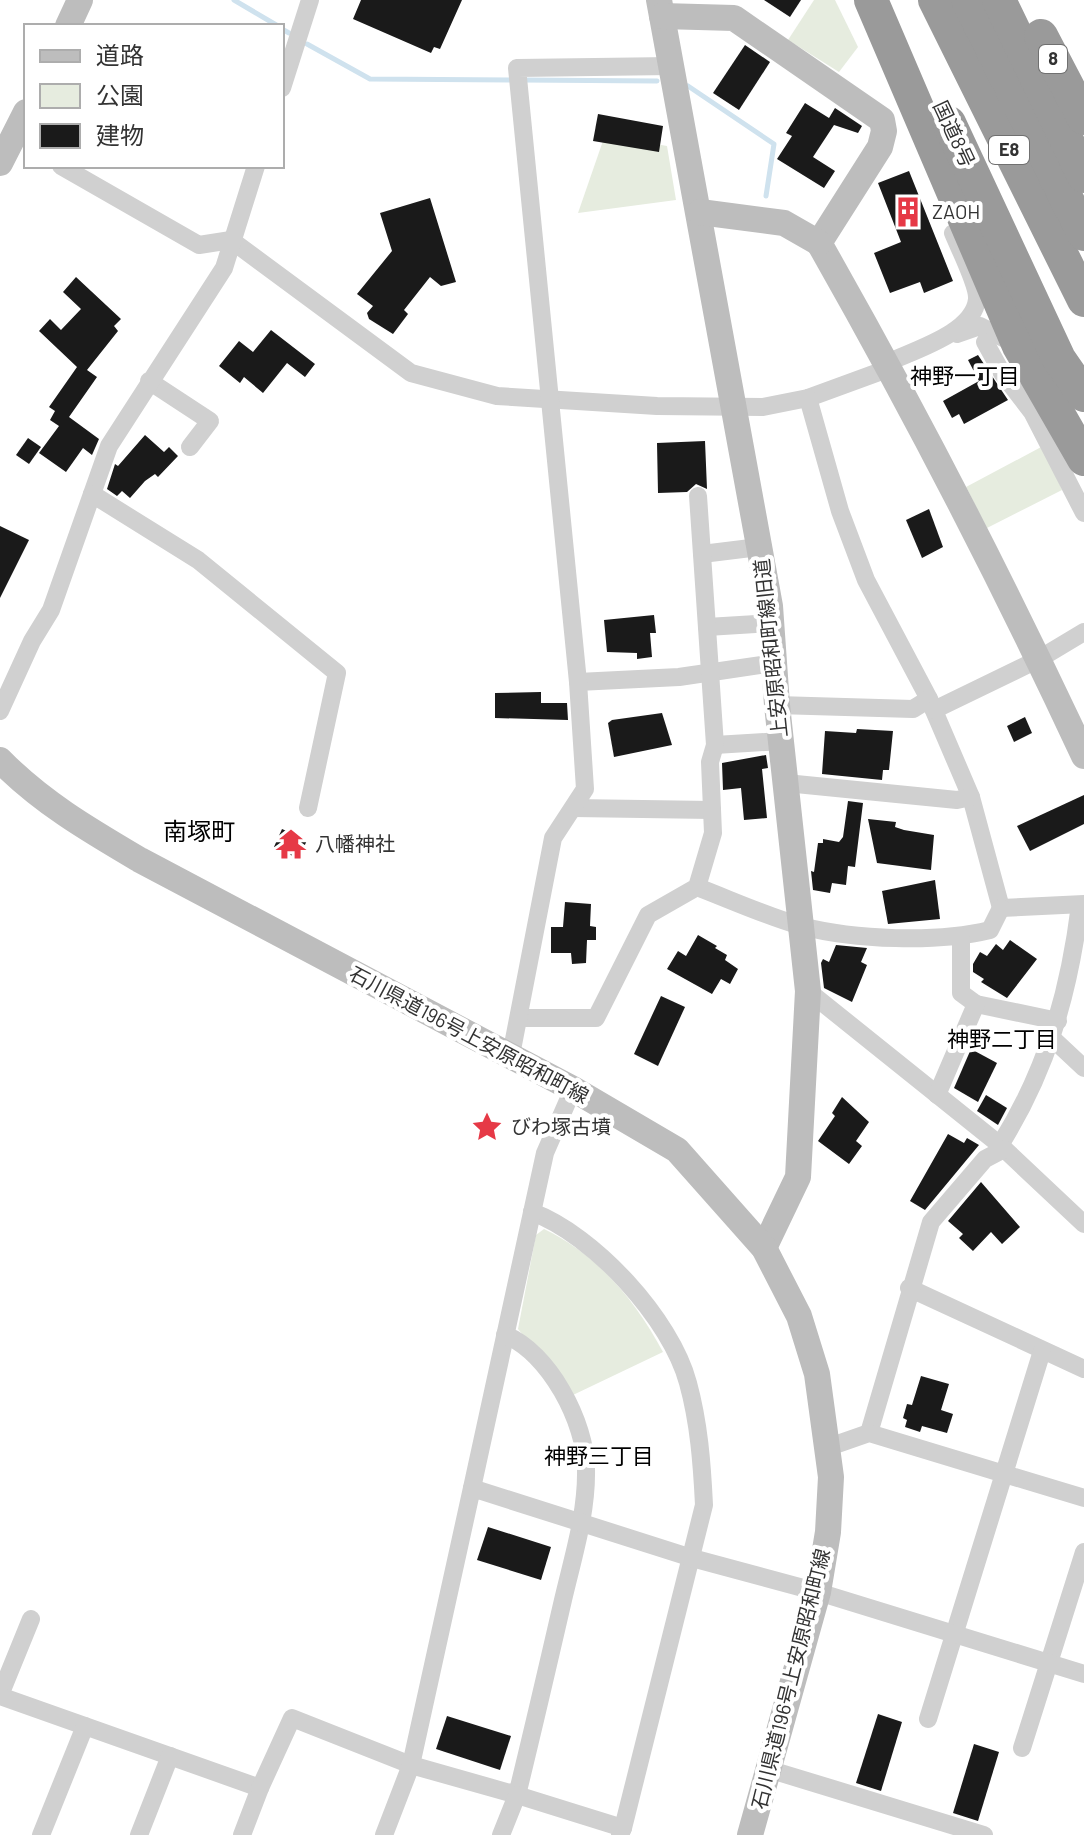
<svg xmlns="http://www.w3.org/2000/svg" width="1084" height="1835" viewBox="0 0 1084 1835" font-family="Barlow,'Noto Sans JP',sans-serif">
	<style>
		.green { fill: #e6ecdf }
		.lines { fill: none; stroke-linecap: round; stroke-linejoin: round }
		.stream { stroke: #cfe2ee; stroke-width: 5 }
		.building { fill: #1a1a1a }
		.street { stroke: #d0d0d0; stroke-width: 18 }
		.secondary { stroke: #bdbdbd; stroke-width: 26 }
		.highway { stroke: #9a9a9a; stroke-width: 34 }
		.labels { text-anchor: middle; stroke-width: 8; stroke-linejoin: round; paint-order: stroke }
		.shield { fill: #fff; stroke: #707070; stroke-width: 2 }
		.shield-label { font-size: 18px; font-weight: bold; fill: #333 }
		.street-label { font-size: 20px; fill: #333; stroke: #fff }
		.poi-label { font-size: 20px; fill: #333; stroke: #fff; text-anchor: start }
		.neighbourhood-label { font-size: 22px; fill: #000; stroke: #fff }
		.quarter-label { font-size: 24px; fill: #000; stroke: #fff }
	</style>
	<rect width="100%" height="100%" fill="#fff"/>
	<g class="green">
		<path d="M814,0H835L858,47L839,72L788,40Z"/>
		<path d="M605,135L667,146L676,200L578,213Z"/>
		<path d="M1043,446L1062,490L987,528L966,487Z"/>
		<path d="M544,1229C598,1255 635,1300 663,1352L573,1395L518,1329L536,1235Z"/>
	</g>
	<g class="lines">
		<g class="stream">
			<path d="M234,0L278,26"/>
			<path d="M282,29L289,33"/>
			<path d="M307,44L370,79L512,80"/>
			<path d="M522,80L657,81"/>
			<path d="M688,86L774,144L766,196"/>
		</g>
	</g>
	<g class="building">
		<path d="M361,0H462L440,49L434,47L431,53L353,19Z"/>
		<path d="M764,0H801L790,17Z"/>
		<path d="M745,45L770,62L739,110L713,93Z"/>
		<path d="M805,103L829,118L835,108L862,126L858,133L834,125L813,157L835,171L824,188L777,159L792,136L786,133Z"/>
		<path d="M598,114L663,126L659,152L593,141Z"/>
		<path d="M909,171L953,281L924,293L920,282L890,293L874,253L901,242L878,183Z"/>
		<path d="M430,198L456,282L441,286L430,277L404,310L408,314L393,334L369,319L367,313L373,306L357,294L392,251L380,213Z"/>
		<path d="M76,277L121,319L114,326L118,331L87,370L97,377L69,417L99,439L92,455L83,448L66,472L39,453L59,426L50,420L55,411L49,407L77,367L39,331L50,319L61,330L81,309L63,292Z"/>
		<path d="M271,330L315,364L305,377L287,363L263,393L244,377L240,383L219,366L239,341L253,352Z"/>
		<path d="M978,355L1008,400L964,424L959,414L952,418L943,401L979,381L968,360Z"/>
		<path d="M145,435L164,452L169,447L178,456L158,477L155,474L145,481L130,498L122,491L117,496L107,489L115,464L118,466Z"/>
		<path d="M28,438L41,447L29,464L16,455Z"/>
		<path d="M705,441L707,489L696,484L687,492L658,493L657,443Z"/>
		<path d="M929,509L943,547L922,558L906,520Z"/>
		<path d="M0,526L29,540L0,598Z"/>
		<path d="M654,615L656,633H650L652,657L637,659V653L607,652L604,620Z"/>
		<path d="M541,692V703H567L568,720L495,718V693Z"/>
		<path d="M662,713L672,745L614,757L608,723L612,720Z"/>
		<path d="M1025,717L1032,733L1014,742L1007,726Z"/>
		<path d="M857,729L893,731L889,770H883L882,780L822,774L825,731L856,733Z"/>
		<path d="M766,755L768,768L762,769L767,818L744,820L741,788L723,790L722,763Z"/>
		<path d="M1084,795V824L1030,851L1017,826Z"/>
		<path d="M848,801L863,803L855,867L848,866L846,885L832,883L830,893L813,890L811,871L814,872L818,843H823V839L839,842L843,837Z"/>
		<path d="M868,819L896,822L895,827L904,830L934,835L931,870L877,863Z"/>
		<path d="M282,829L307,840L299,859L274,847Z"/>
		<path d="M935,880L940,919L888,924L882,891Z"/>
		<path d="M565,902L591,904L590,926L596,927V940H587L586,963L572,964L571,953H551V927H563Z"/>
		<path d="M698,935L717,946L715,948L727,955L725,960L738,969L730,984L721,979L712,994L667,969L678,951L686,956Z"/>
		<path d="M1010,940L1037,959L1007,998L981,982L984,979L973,972V964L980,952L987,956L996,944L1003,950Z"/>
		<path d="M836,945L867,948L861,962L867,965L852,1002L824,988L821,963L823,959L829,962Z"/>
		<path d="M661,996L685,1007L658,1066L634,1054Z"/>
		<path d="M971,1049L997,1063L978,1102L954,1088Z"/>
		<path d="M986,1095L1007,1108L998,1125L977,1111Z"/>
		<path d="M842,1097L869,1122L856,1141L862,1146L849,1164L818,1141L835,1116L832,1113Z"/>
		<path d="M948,1134L964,1143L967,1138L979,1145L925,1210L910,1201Z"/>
		<path d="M981,1182L1020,1227L1002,1244L991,1232L973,1251L959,1238L963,1234L948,1221Z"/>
		<path d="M921,1376L949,1384L941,1410L953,1414L947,1433L922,1426L920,1432L905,1427L907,1420L903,1418L907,1404L912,1405Z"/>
		<path d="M488,1527L551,1547L541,1580L477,1560Z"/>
		<path d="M878,1714L902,1722L881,1791L856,1783Z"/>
		<path d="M447,1716L511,1736L500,1770L436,1749Z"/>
		<path d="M974,1744L999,1752L978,1821L953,1813Z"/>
	</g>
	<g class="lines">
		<g class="street">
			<path d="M282,88L310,0"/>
			<path d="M61,166L199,245L231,240L411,373L497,396L657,406L763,407L808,398L890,368"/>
			<path d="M957,334L980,326L1013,343"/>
			<path d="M985,342L1002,373L1032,412L1084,513"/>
			<path d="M887,363C914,350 974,333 977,299C978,285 959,248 953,233"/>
			<path d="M149,381L210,421L190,447"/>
			<path d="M808,398L840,511L866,580L929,699L971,797L1001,908L1084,904"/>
			<path d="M92,494L109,446L224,268L256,166"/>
			<path d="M702,554L759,547"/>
			<path d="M707,627L771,623"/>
			<path d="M578,682L679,677L774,663"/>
			<path d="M777,705L913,709L929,699"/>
			<path d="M934,710L1039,659L1084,632"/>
			<path d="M0,711L32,641L51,610L92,494L198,560L337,673L308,808"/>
			<path d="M715,745L781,741"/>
			<path d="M786,783L957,800L971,797"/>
			<path d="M573,808L712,810"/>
			<path d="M697,887C731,900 766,916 801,926C855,940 937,943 990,930L1001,908"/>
			<path d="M808,991L1000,1145L1084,1224"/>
			<path d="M976,1004L1058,1021"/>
			<path d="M521,1018H596L648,915L697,887L713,833L710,762L715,745L698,496"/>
			<path d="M1053,1039L1084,1068"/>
			<path d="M511,1055L553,838L585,789L578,682L517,68L672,66"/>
			<path d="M937,1095L976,1004L961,993V937"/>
			<path d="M1000,1145C1047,1070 1069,993 1080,905"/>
			<path d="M532,1212C594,1235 671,1319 688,1383C699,1423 702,1464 704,1505L623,1828"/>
			<path d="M909,1288L1084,1369"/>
			<path d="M869,1433L931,1222L985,1159L1004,1149"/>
			<path d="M826,1448L869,1433L1084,1498"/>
			<path d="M472,1488L545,1153L573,1089"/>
			<path d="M0,1695L31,1619"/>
			<path d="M0,1696L260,1788L242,1835"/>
			<path d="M928,1719L1042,1351"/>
			<path d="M1022,1748L1084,1552"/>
			<path d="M771,1770L984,1835"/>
			<path d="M260,1788L292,1718L411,1765L517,1795C533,1730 548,1665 563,1600C573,1557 587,1513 586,1469C586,1423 549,1352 505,1335"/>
			<path d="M41,1835L85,1726"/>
			<path d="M139,1835L170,1756"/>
			<path d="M384,1835L411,1765L472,1488L692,1558L818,1592L1084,1674"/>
			<path d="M501,1835L517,1795L623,1828L620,1835"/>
		</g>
		<g class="secondary">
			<path d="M659,0L770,606L777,705L808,991L798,1177L764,1248"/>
			<path d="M662,16L734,18L882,120L884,131L880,147L819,243C914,410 1003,582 1084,756"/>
			<path d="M68,26L80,0"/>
			<path d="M0,163L26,112"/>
			<path d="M700,212L784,223L819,243"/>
			<path d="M0,760C41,802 89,830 140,860L573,1089L677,1150L764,1248L799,1316L817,1374L831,1477L828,1532L818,1592L750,1835"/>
		</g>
		<g class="highway">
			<path d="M871,0L1019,346L1084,459"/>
			<path d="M935,0L1084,300"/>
			<path d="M968,0L1084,234"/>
			<path d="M999,0L1084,176"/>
			<path d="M1041,36L1084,118"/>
			<path d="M949,123L1059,359L1084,395"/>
		</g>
	</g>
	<defs>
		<g id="building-bare" transform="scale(2.4)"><path d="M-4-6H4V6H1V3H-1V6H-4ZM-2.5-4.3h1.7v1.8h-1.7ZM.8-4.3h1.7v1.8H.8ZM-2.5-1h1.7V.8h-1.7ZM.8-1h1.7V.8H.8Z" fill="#e63946" stroke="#fff" stroke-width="2.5" paint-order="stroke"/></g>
		<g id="temple-bare" transform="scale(2.4)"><path d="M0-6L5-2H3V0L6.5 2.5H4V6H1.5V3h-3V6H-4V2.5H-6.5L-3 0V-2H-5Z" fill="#e63946" stroke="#fff" stroke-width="2.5" paint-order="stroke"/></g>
		<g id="sight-bare" transform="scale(2.4)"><path d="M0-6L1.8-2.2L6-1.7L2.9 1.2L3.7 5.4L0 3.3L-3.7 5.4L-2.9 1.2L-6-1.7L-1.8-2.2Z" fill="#e63946" stroke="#fff" stroke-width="2.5" paint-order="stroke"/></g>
	</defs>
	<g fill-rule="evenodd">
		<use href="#building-bare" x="908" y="212"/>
		<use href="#temple-bare" x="291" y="844"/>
		<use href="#sight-bare" x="487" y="1127"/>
	</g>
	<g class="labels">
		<g class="shield">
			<rect x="1039" y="45" width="28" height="28" rx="6"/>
			<rect x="989" y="136" width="40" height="28" rx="6"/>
		</g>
		<g class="shield-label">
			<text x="1053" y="65">8</text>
			<text x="1009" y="156">E8</text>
		</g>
		<g class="street-label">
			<text transform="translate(954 134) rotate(65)" y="7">国道8号</text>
			<text transform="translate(771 648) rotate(-96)" y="7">上安原昭和町線旧道</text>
			<text transform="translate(469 1035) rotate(28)" y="7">石川県道196号上安原昭和町線</text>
			<text transform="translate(791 1679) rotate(-76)" y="7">石川県道196号上安原昭和町線</text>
		</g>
		<g class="poi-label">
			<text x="932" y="219">ZAOH</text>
			<text x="315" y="851">八幡神社</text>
			<text x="511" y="1134">びわ塚古墳</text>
		</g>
		<g class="neighbourhood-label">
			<text x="965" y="384">神野一丁目</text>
			<text x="1002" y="1047">神野二丁目</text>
			<text x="599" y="1464">神野三丁目</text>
		</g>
		<g class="quarter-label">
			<text x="199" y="840">南塚町</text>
		</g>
	</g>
	<rect x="24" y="24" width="260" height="144" fill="#ffffff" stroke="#adadad" stroke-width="2"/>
	<rect x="40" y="50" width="40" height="12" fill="#bdbdbd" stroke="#adadad" stroke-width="2"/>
	<text x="96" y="64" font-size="24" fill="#333333">道路</text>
	<rect x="40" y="84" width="40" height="24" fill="#e6ecdf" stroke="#adadad" stroke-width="2"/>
	<text x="96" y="104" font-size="24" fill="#333333">公園</text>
	<rect x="40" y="124" width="40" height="24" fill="#1a1a1a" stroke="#adadad" stroke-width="2"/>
	<text x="96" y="144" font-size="24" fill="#333333">建物</text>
</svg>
